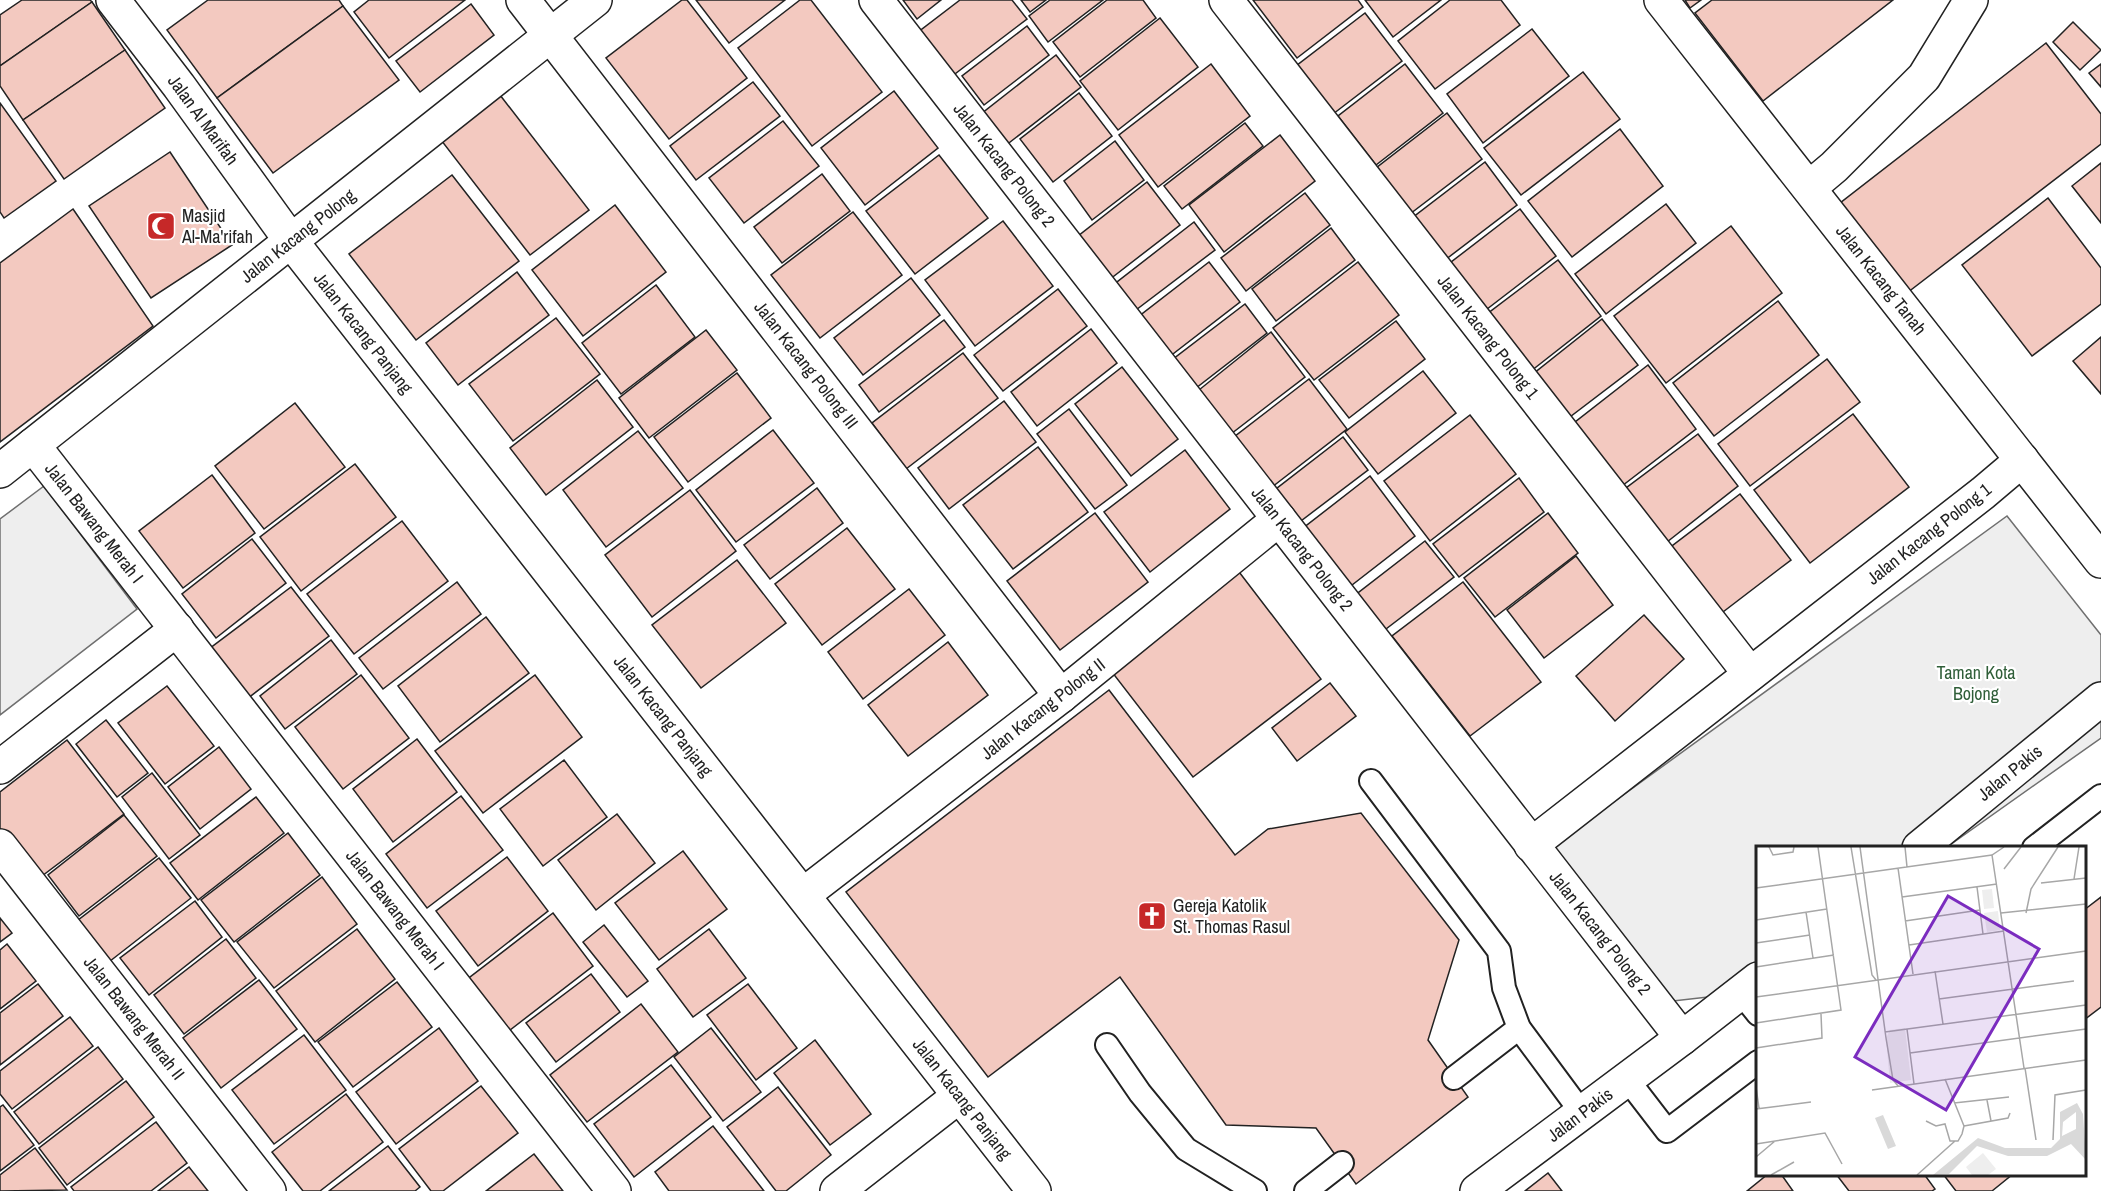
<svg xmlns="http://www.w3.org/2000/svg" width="2101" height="1191" viewBox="0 0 2101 1191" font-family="'Archivo Narrow',sans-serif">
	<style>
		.green { fill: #eee; stroke: #6f6f6f; stroke-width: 1.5 }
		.building { fill: #f3c9c0; stroke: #222; stroke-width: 1.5 }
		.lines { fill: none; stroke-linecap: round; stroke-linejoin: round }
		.lane-casing { stroke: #222; stroke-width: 26 }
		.street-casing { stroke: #222; stroke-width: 36 }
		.secondary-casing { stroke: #222; stroke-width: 36 }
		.lane { stroke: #fff; stroke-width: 22 }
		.street { stroke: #fff; stroke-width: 33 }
		.secondary { stroke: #fff; stroke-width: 33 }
		.labels { text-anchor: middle; stroke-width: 4.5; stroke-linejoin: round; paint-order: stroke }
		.street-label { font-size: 18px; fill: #222; stroke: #fff }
		.poi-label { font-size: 18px; fill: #222; stroke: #fff; text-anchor: start }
		.park-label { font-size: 18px; fill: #2f5e38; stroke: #fff }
		.inset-road { fill: none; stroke: #a7a7a7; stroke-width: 1.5 }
		.view { fill: #7b2cbf; fill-opacity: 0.15; stroke: #7b2cbf; stroke-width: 3 }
		.inset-edge { fill: none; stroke: #222; stroke-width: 3 }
	</style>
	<rect width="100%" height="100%" fill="#fff"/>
	<g class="green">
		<path d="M44,486L137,609L0,715V519Z"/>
		<path d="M2007,516L2101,635V738L1947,847L1758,848L1757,982L1743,993L1638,1005L1531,862Z"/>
	</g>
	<g class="building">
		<path d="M22,0H90L92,2L0,66V15Z"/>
		<path d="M208,0H339L343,6L217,98L167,30Z"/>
		<path d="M369,0H465L389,58L354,12Z"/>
		<path d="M682,0H687L747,78L669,139L606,58Z"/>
		<path d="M696,0H785L729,43Z"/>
		<path d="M800,0H811L882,92L812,146L738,48Z"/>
		<path d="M903,0H941L917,19Z"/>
		<path d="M960,0H1012L1027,19L947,80L913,36Z"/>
		<path d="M1021,0H1046L1030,12Z"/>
		<path d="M1050,0H1103L1048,42L1029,16Z"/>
		<path d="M1107,0H1143L1156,18L1080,77L1053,42Z"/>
		<path d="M1253,0H1358L1363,7L1297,58Z"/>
		<path d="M1365,0H1441L1393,37Z"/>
		<path d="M1450,0H1501L1520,25L1435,89L1398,41Z"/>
		<path d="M1685,0H1701L1690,8Z"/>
		<path d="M1712,0H1893L1763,101L1695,13Z"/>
		<path d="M92,2L125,50L23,120L0,86V66Z"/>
		<path d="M471,4L494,35L420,92L396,61Z"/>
		<path d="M343,6L399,80L273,173L217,98Z"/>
		<path d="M1365,13L1402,61L1333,114L1296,66Z"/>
		<path d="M1160,18L1198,67L1118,130L1080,81Z"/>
		<path d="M2073,22L2101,50L2080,70L2053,42Z"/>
		<path d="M1027,26L1049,55L984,105L962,76Z"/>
		<path d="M1532,29L1569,76L1483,143L1447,94Z"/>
		<path d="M2046,43L2101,114V144L1903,296L1835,207Z"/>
		<path d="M125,50L165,108L64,179L23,120Z"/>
		<path d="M1056,55L1081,87L1005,146L981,114Z"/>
		<path d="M1211,64L1250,116L1158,187L1119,135Z"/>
		<path d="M1405,64L1443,113L1376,165L1338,116Z"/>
		<path d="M2101,64V87L2089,73Z"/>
		<path d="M1583,72L1620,119L1521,195L1484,148Z"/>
		<path d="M753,82L780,116L696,180L670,146Z"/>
		<path d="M894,91L938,148L865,205L821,148Z"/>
		<path d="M1079,93L1112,136L1053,182L1020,139Z"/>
		<path d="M500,95L589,210L530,255L441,140Z"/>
		<path d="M0,103L56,181L4,218L0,212Z"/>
		<path d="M1447,113L1482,159L1402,220L1367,175Z"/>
		<path d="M783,121L819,166L744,223L709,178Z"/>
		<path d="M1245,123L1263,146L1182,209L1164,186Z"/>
		<path d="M1620,129L1663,186L1572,257L1528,201Z"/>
		<path d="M1280,135L1315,181L1224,252L1189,205Z"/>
		<path d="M1115,141L1144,180L1092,220L1064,181Z"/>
		<path d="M170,152L232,245L151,298L89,206Z"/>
		<path d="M939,155L988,218L915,274L866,211Z"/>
		<path d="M1485,162L1517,205L1445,260L1412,218Z"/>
		<path d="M2101,163V223L2072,186Z"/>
		<path d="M822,174L850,211L782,263L754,227Z"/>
		<path d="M452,175L519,261L416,340L349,254Z"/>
		<path d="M1147,182L1180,225L1105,283L1073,240Z"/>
		<path d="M1305,193L1330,225L1246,291L1221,258Z"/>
		<path d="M2048,198L2101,268V304L2032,356L1962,265Z"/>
		<path d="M1666,204L1696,243L1606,314L1575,274Z"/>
		<path d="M615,205L666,272L583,336L532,270Z"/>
		<path d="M73,209L153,326L0,442V263Z"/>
		<path d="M1520,209L1556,256L1478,316L1442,269Z"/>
		<path d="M853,212L902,275L820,338L771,275Z"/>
		<path d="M1003,221L1053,286L975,346L925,280Z"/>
		<path d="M1194,222L1215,250L1128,316L1108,289Z"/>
		<path d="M1731,226L1782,293L1666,383L1614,316Z"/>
		<path d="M1331,228L1355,260L1276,321L1252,289Z"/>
		<path d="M1558,260L1601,316L1531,371L1487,314Z"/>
		<path d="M1209,262L1240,302L1169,357L1138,317Z"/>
		<path d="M1358,262L1399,315L1314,380L1273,328Z"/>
		<path d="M517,272L549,315L458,385L426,343Z"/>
		<path d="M911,278L940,315L863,375L834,338Z"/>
		<path d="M656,285L695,337L621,394L582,343Z"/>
		<path d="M1058,289L1087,326L1003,391L974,355Z"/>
		<path d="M1778,301L1819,355L1714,436L1673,383Z"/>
		<path d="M1245,304L1267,333L1187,395L1164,366Z"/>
		<path d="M556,318L600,374L513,441L469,384Z"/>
		<path d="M1602,319L1638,365L1562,423L1528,378Z"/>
		<path d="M944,320L965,347L879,412L859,385Z"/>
		<path d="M1396,321L1425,359L1349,418L1319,380Z"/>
		<path d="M1091,329L1117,363L1037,426L1011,392Z"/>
		<path d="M706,330L737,370L649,438L619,398Z"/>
		<path d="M1271,332L1305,377L1227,437L1194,394Z"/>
		<path d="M2101,337V394L2073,361Z"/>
		<path d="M963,353L998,398L906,469L872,423Z"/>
		<path d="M1827,359L1860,402L1750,486L1718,444Z"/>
		<path d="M1648,365L1696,429L1618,489L1570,426Z"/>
		<path d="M1122,367L1178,439L1131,476L1075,404Z"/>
		<path d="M1423,371L1456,413L1378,474L1345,432Z"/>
		<path d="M737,373L771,418L688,482L654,437Z"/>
		<path d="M1309,379L1347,429L1272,487L1234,437Z"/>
		<path d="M597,380L633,427L546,495L510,448Z"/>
		<path d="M1004,401L1036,442L949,509L918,468Z"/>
		<path d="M295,403L345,467L264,529L215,466Z"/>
		<path d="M1069,409L1127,485L1095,509L1037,434Z"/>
		<path d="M1853,414L1909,487L1810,563L1754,490Z"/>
		<path d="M1470,415L1516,474L1430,541L1384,481Z"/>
		<path d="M773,430L814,483L736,542L696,490Z"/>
		<path d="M638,431L683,488L606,547L563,490Z"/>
		<path d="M1698,434L1738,486L1667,542L1626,488Z"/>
		<path d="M1343,437L1368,470L1293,527L1268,495Z"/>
		<path d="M1038,447L1088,512L1013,569L963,505Z"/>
		<path d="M1185,450L1230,509L1150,572L1104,512Z"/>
		<path d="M355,464L396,517L301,591L260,537Z"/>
		<path d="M212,475L255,533L183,588L139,531Z"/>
		<path d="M1370,476L1415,536L1343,592L1298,532Z"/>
		<path d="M1519,478L1544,512L1459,577L1433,544Z"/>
		<path d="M817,488L843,523L770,579L744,545Z"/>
		<path d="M690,490L736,551L652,617L605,555Z"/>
		<path d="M1740,494L1791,560L1719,615L1668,549Z"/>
		<path d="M1095,513L1148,582L1060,650L1007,581Z"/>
		<path d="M1548,513L1578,553L1495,617L1464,578Z"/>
		<path d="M402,521L448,581L354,654L307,594Z"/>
		<path d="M847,528L895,589L822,645L775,584Z"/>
		<path d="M252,539L286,583L216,638L182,594Z"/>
		<path d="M1425,541L1454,577L1382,632L1354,596Z"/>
		<path d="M1576,556L1613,605L1544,658L1507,610Z"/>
		<path d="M737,560L786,623L701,688L652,625Z"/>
		<path d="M1233,564L1321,679L1193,777L1105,663Z"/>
		<path d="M457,582L481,614L383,689L359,658Z"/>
		<path d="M1463,582L1541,682L1470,736L1392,636Z"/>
		<path d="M291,587L329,636L239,705L201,655Z"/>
		<path d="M909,589L945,635L863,699L828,652Z"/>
		<path d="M1644,615L1684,659L1615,721L1576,676Z"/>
		<path d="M486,617L529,673L440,742L398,686Z"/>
		<path d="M331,640L357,674L285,729L260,696Z"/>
		<path d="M948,642L988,695L908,756L868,705Z"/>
		<path d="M361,675L409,738L343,789L295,727Z"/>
		<path d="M535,675L582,737L483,813L435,751Z"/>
		<path d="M1330,683L1356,716L1297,761L1272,728Z"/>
		<path d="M167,686L214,746L165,784L118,723Z"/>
		<path d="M1109,690L1235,855L1268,829L1361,813L1459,940L1428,1040L1468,1097L1356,1184L1316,1128L1226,1125L1120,977L988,1077L846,892Z"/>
		<path d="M106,720L148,773L117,797L76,744Z"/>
		<path d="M417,739L457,792L393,842L353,789Z"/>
		<path d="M67,740L124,814L34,882L0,838V792Z"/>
		<path d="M219,747L251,789L200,829L168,787Z"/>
		<path d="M564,760L607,817L543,866L500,809Z"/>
		<path d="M152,773L200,835L169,859L122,797Z"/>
		<path d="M461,796L503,850L427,908L386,854Z"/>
		<path d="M256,797L284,833L198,900L170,863Z"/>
		<path d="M617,814L655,863L596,910L558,860Z"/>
		<path d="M124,815L157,856L79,916L48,875Z"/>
		<path d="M288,833L320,875L234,942L201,900Z"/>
		<path d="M683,851L727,909L659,960L615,903Z"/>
		<path d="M507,857L548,911L478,966L436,911Z"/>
		<path d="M159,858L191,898L105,965L73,924Z"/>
		<path d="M322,877L357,924L274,988L237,942Z"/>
		<path d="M2101,897V1007L2084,1020V910Z"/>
		<path d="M195,901L222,937L149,995L120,958Z"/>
		<path d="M553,913L593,966L501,1037L461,984Z"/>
		<path d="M0,918L12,933L0,942Z"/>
		<path d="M604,925L648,981L627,997L583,942Z"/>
		<path d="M357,929L395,979L315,1042L276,991Z"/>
		<path d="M709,929L746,978L693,1017L657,969Z"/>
		<path d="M226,939L256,978L184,1034L154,995Z"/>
		<path d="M7,944L36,981L0,1009V950Z"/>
		<path d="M591,974L620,1012L556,1062L526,1023Z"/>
		<path d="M259,980L297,1029L221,1088L183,1038Z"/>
		<path d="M397,982L432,1027L353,1087L318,1042Z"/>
		<path d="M38,984L63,1016L0,1065V1013Z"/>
		<path d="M748,984L797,1048L756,1080L707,1015Z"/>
		<path d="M641,1004L678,1052L587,1122L550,1075Z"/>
		<path d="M70,1017L93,1046L12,1109L0,1094V1071Z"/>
		<path d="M439,1028L478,1081L396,1144L356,1092Z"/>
		<path d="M711,1028L761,1092L723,1121L674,1057Z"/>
		<path d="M304,1035L346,1090L274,1144L232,1090Z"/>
		<path d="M815,1040L871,1114L830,1145L774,1073Z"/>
		<path d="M98,1047L123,1079L39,1144L14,1112Z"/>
		<path d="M671,1065L711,1117L634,1177L594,1124Z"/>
		<path d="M126,1081L154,1117L67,1185L39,1148Z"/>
		<path d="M481,1086L518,1133L443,1191H431L399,1149Z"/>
		<path d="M778,1087L831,1155L786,1191H776L727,1127Z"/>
		<path d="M346,1094L383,1142L320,1191H303L272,1152Z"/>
		<path d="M3,1105L34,1145L0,1171V1107Z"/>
		<path d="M156,1122L187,1163L151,1191H74L71,1187Z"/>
		<path d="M713,1126L764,1191H669L655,1172Z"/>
		<path d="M388,1146L420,1187L415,1191H329Z"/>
		<path d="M35,1148L67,1190L0,1191V1175Z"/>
		<path d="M534,1154L563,1191H486Z"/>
		<path d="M189,1167L208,1191H158Z"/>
		<path d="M1548,1173L1562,1191H1525Z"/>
		<path d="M1768,1174H1781L1793,1191H1747Z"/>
		<path d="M1836,1174H1924L1935,1189L1932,1191H1849Z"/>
		<path d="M1943,1174H2013L1992,1191H1956Z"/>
	</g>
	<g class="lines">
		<g class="lane-casing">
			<g id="lane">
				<path d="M1371,781L1499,951L1504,988L1519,1028L1582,1113"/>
				<path d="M2034,848L2101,796"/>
				<path d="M1741,993L1758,1014"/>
				<path d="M1107,1045L1140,1093L1186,1149L1255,1191"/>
				<path d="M1454,1078L1519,1028"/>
				<path d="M1627,1079L1667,1131L1758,1062"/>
				<path d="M1306,1191L1342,1163"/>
			</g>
		</g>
		<g class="street-casing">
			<g id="street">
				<path d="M113,0L179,86L291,241L1034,1191"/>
				<path d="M523,0L1061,696"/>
				<path d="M876,0L1682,1038"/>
				<path d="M1226,0L1750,674"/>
				<path d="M1809,188L1834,167L1924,77L1971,0"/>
				<path d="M33,445L614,1191"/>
				<path d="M0,471L595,0"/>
				<path d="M0,767L177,629"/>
				<path d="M1531,845L1983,493L2022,460"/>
				<path d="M0,846L269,1191"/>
				<path d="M803,895L1061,696L1279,519"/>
				<path d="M837,1191L959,1096"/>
			</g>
		</g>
		<g class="secondary-casing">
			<g id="secondary">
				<path d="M1661,0L2101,561"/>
				<path d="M1919,848L2101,699"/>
				<path d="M1477,1191L1682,1038L1758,979"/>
			</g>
		</g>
		<use href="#lane" class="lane"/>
		<use href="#street" class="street"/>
		<use href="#secondary" class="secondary"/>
	</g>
	<defs>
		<g id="mosque-square" transform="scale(1.5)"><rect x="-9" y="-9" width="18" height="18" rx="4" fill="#c62828" stroke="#fff"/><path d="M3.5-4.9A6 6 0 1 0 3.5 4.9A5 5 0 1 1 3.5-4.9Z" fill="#fff"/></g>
		<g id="church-square" transform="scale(1.5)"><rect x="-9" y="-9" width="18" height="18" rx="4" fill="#c62828" stroke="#fff"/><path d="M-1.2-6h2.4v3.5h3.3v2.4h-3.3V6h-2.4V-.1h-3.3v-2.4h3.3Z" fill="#fff"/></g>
	</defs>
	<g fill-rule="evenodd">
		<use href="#mosque-square" x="161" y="226"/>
		<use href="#church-square" x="1152" y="916"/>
	</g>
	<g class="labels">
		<g class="street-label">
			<text transform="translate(203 120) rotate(54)" y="6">Jalan Al Marifah</text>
			<text transform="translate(1004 165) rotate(52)" y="6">Jalan Kacang Polong 2</text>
			<text transform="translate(298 236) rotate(-38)" y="6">Jalan Kacang Polong</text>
			<text transform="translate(1881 280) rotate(52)" y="6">Jalan Kacang Tanah</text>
			<text transform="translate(363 333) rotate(52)" y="6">Jalan Kacang Panjang</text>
			<text transform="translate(1488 337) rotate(52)" y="6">Jalan Kacang Polong 1</text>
			<text transform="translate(806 365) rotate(52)" y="6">Jalan Kacang Polong III</text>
			<text transform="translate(94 523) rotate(52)" y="6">Jalan Bawang Merah I</text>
			<text transform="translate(1929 534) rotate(-38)" y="6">Jalan Kacang Polong 1</text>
			<text transform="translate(1302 549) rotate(52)" y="6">Jalan Kacang Polong 2</text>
			<text transform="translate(1043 709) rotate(-38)" y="6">Jalan Kacang Polong II</text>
			<text transform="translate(663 716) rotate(52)" y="6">Jalan Kacang Panjang</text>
			<text transform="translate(2010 773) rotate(-39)" y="6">Jalan Pakis</text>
			<text transform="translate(395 910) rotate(52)" y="6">Jalan Bawang Merah I</text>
			<text transform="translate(1600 933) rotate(52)" y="6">Jalan Kacang Polong 2</text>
			<text transform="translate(134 1018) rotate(52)" y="6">Jalan Bawang Merah II</text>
			<text transform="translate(962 1099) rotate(52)" y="6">Jalan Kacang Panjang</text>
			<text transform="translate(1580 1115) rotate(-37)" y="6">Jalan Pakis</text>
		</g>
		<g class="poi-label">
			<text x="182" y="222">Masjid<tspan x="182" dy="21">Al-Ma'rifah</tspan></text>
			<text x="1173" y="912">Gereja Katolik<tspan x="1173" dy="21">St. Thomas Rasul</tspan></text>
		</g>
		<g class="park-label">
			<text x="1976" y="679">Taman Kota<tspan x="1976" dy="21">Bojong</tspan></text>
		</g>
	</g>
	<g transform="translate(1756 846)">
		<rect width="330" height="330" fill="#fff"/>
		<path d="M236,43L238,62L228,63L226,44ZM242,65L244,84L231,86L228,67ZM149,182L155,234L134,237L130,192L134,184ZM227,307L240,323L232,329H216L210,321Z" fill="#eee"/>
		<path d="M321,257L327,268L330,314L315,298L291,310H252L221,300L193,328L177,329L222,292L249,302H295L304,293V266ZM320,266V283L306,290L307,276ZM127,269L140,300L132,303L119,272Z" fill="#d9d9d9" fill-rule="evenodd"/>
		<path class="inset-road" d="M13,1L17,9L37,6L38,1M95,1L116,129L120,134M104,1L130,192L137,234L142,240M149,1L151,21M236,9L268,222M142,22L157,128M248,23L265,1M318,33L323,1M285,37L330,32M221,41L227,88M0,42L236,9L248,1M146,51L241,38M50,66L57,112M245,67L330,58M270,67L275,43L302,1M0,74L71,63M149,75L224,64M0,97L54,89M153,99L248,85M0,121L78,109M179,125L187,178M0,151L330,105M183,153L318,135M0,177L85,164L62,1M151,183L158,238M129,186L330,159M0,202L66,192L65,168M154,207L330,183M269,222L280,294M0,241L3,262M116,244L330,214M231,254L235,275M198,257L253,251M0,263L55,256M170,275L180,280L189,278L194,295H202L206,288L208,280L189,233M208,280L252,272L254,267M297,294L299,249L330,244M0,298L69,287L86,318M0,311L19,295M15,329L38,316M161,329L199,295"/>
		<path class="view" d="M192,50L283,103L190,264L99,211Z"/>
		<rect width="330" height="330" class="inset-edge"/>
	</g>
</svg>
